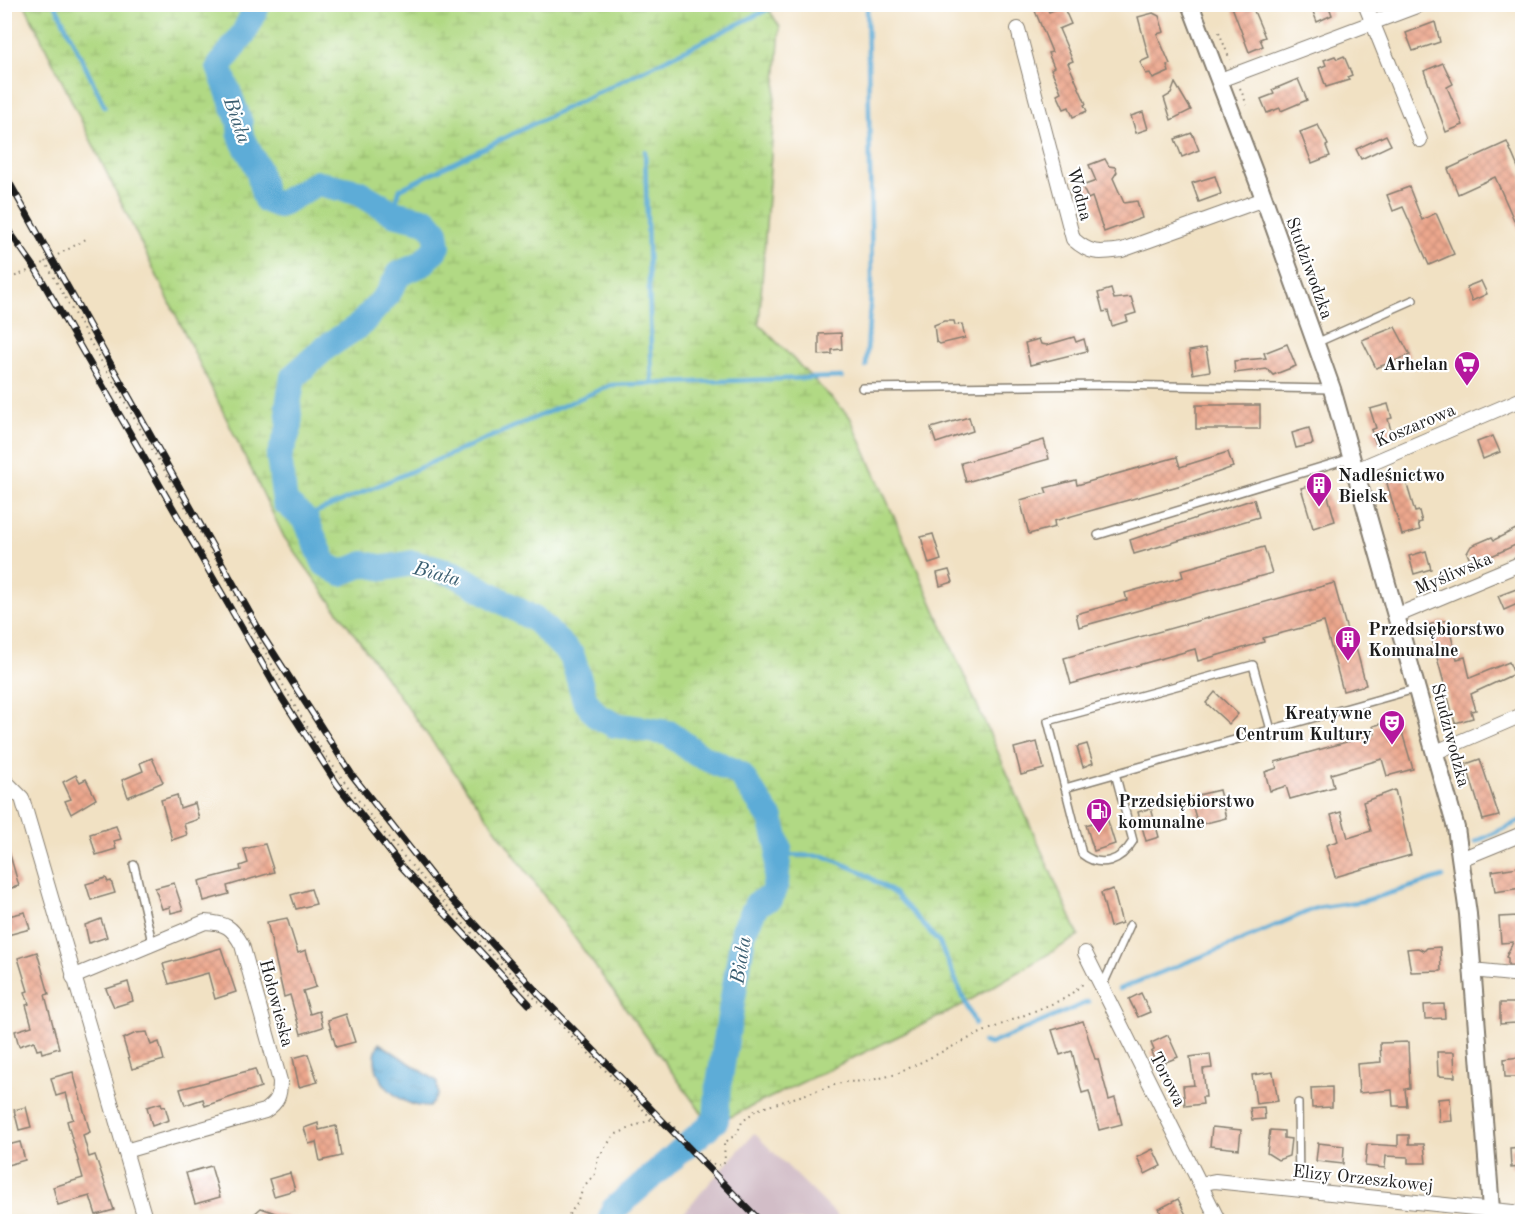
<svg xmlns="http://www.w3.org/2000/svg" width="1527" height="1226" viewBox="0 0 1527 1226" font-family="'Old Standard TT',serif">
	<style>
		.railway { fill: #d2bdc7 }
		.wetland { fill: url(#wetland-marsh); stroke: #667a50; stroke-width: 1.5 }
		.water { fill: url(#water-ripples); stroke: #3c647a; stroke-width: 1.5 }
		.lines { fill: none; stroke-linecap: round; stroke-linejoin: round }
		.stream { stroke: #5dacd7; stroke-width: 4.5 }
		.river { stroke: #5dacd7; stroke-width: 26 }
		.building { fill: url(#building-cross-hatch) }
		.service-casing { stroke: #867e70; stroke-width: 10 }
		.minor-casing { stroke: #867e70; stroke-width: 16 }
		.tertiary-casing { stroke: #867e70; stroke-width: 20 }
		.path { stroke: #867e70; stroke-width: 2; stroke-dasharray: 1.5 4.5; stroke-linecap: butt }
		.service { stroke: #fff; stroke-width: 7 }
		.minor { stroke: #fff; stroke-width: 14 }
		.tertiary { stroke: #fff; stroke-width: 16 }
		.rail-casing { stroke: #1c1c1c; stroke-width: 7 }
		.rail { stroke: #fff; stroke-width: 4.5; stroke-dasharray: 14; stroke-linecap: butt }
		.labels { text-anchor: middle; stroke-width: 4.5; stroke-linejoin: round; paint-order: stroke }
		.street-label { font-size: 18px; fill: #1c1c1c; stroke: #fff }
		.poi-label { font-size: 18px; font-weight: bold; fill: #1c1c1c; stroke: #fff; text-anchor: start }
		.water-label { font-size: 20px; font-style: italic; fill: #395d70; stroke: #fff }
	</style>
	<defs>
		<pattern id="wetland-marsh" width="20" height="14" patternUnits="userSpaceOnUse" patternTransform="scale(1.5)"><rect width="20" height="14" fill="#b1d984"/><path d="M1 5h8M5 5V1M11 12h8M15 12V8" fill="none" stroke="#98ba71"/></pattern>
		<pattern id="water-ripples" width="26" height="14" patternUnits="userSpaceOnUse" patternTransform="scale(1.5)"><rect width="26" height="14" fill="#5dacd7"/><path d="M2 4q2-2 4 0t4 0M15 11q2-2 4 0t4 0" fill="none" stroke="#4c8bae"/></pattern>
		<pattern id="building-cross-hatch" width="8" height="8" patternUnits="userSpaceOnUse" patternTransform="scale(1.5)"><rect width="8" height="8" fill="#eca78d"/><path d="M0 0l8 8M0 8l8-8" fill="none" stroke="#ca8f79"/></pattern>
	</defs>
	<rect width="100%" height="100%" fill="#fff"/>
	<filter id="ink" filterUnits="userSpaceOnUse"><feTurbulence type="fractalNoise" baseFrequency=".0167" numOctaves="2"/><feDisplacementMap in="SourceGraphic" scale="12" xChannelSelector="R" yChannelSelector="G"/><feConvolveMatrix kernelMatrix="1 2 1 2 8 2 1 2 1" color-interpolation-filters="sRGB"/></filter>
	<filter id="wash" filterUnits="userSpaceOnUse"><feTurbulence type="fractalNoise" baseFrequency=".008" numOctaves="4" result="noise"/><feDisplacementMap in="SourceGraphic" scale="24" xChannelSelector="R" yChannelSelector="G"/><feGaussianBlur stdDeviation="1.35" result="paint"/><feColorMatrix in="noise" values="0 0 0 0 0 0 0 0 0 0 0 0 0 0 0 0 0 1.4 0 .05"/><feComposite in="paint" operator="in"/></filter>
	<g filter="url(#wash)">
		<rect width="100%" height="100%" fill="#f1e1c3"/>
		<path class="railway" d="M754,1133L843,1221H689L682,1214Z"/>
		<path class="wetland" d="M25,5H766L780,27L759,324L850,417L1079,936L955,1009L711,1126L284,537Z"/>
		<path class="water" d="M379,1043L437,1081L438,1095L429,1107C399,1108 363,1075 379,1043Z"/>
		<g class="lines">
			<g class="stream">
				<path d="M55,4L105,107"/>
				<path d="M645,151L652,384"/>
				<path d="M393,213L400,189L771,8"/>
				<path d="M866,366L872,278L867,4"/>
				<path d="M303,518L611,385L842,377"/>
				<path d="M1475,842L1522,820"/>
				<path d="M779,855L824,856L860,871L895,894L939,942L975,1024"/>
				<path d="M1119,989L1233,944L1316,908L1364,901L1443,877"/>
				<path d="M983,1042L990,1044L1088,1002"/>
			</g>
			<path class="river" d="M258,4L244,33L219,67L240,123C238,140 251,152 257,167C261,178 261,188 266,200L279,205L317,183L358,192L393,213L427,221L436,232L438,246L422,264L399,274L388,294L360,325L325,348L293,377L288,405L290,426L279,457L285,502L306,520L325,564L341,573L364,564L385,568L413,563L455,574L537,621L572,656L585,700L597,716L615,725L669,733L697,754L740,774L771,819L779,848L776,883L771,897L757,904L744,930L718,1090L716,1120L613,1210L610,1222"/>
		</g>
		<g id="blocks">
			<g class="building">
				<path d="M1231,4H1251L1265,37L1260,39L1263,46L1249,52Z"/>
				<path d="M1310,4H1328L1332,15L1317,22Z"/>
				<path d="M1046,6L1049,12L1063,6L1071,24L1059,29L1073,61L1068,63L1086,104L1084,105L1087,111L1073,117L1069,107L1064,109L1057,94L1061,92L1051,69L1054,67L1048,53L1052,52L1035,11Z"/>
				<path d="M1153,13L1159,16L1164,32L1157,34L1170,64L1167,65L1169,72L1153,79L1150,73L1146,74L1140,62L1149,58L1138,17Z"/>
				<path d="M1435,22L1440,42L1413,51L1406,33Z"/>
				<path d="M1335,56L1337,59L1344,56L1352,75L1347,77L1349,80L1326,87L1319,68L1326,65L1324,60Z"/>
				<path d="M1443,63L1453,84L1447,87L1463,125L1446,132L1424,71Z"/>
				<path d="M1298,79L1307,100L1281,111L1280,108L1267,113L1261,99L1274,94L1272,90Z"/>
				<path d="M1175,83L1191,110L1171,120L1164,98L1171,94Z"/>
				<path d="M1143,112L1148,129L1136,133L1131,116Z"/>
				<path d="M1318,125L1328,145L1326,146L1330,156L1312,163L1300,132Z"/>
				<path d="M1192,133L1199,150L1182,157L1175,139Z"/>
				<path d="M1386,135L1391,145L1361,159L1356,149Z"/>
				<path d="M1507,142L1522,177V238L1495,177L1458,194L1448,169Z"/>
				<path d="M1105,159L1109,166L1115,167L1117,172L1113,178L1124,203L1137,201L1142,218L1104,232L1092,197L1088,199L1082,186L1096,181L1089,165Z"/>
				<path d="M1215,176L1221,194L1199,202L1192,183Z"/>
				<path d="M1409,187L1422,220L1436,213L1454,254L1429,265L1403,207L1393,211L1387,195Z"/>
				<path d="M1481,281L1487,294L1472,301L1466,287Z"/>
				<path d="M1111,289L1114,299L1131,297L1136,313L1126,316L1128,321L1112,326L1108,311L1103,312L1098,293Z"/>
				<path d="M944,321H954L955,325L962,324L965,338L940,344L936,341L934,325Z"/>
				<path d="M1395,327L1410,355L1376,368L1362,340Z"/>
				<path d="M841,333L842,349L832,350V354L819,355V334Z"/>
				<path d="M1074,337L1076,342L1084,339L1087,351L1030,365L1025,343L1039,339L1041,344L1047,345Z"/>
				<path d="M1287,344L1296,366L1273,375L1267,369L1235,373L1234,361L1266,358L1264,353Z"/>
				<path d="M1206,348L1210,371L1193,374L1189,351Z"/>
				<path d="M1388,404L1392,418L1388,419L1393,439L1376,444L1371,430L1376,428L1370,409Z"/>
				<rect x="1196" y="405" width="64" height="24"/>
				<path d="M969,417L973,431L936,443L931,428Z"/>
				<path d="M1309,428L1313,444L1296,448L1292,433Z"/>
				<path d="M1493,436L1500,452L1483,459L1477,442Z"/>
				<path d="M1044,440L1049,459L966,482L961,463Z"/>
				<path d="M1228,452L1233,467L1185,484L1054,521L1055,527L1029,534L1020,500L1047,493L1045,488L1076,480L1077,485L1177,457L1180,467Z"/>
				<path d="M1404,475L1415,512L1419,511L1422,522L1418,523L1420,530L1402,535L1386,480Z"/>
				<path d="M1324,482L1335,521L1313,528L1301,488Z"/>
				<path d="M1254,499L1259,517L1134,554L1130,540Z"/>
				<path d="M1522,526V542L1472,565L1467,553L1471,546L1492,537L1494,540Z"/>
				<path d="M933,534L941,560L929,564L921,537Z"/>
				<path d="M1264,547L1272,573L1079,627L1076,614L1127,600L1125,593L1183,577L1181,570Z"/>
				<path d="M1426,551L1431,569L1414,574L1409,556Z"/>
				<path d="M949,570L953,582L940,586L937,573Z"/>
				<path d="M1334,583L1348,634L1352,633L1366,685L1343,691L1324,622L1263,638L1264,642L1198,661L1195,649L1071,684L1064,658Z"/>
				<path d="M1519,588L1522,602L1504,610L1498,596Z"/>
				<path d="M1447,620L1457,659L1465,657L1470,678L1509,662L1514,674L1471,694L1476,710L1471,711L1473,718L1455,723L1428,625Z"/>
				<path d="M1215,692L1238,714L1229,724L1206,703Z"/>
				<path d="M1398,719L1413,769L1387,776L1382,759L1331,774L1334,787L1290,799L1286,786L1270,791L1265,772L1277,768L1275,762L1375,734L1373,726Z"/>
				<path d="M1037,742L1044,769L1021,775L1014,748Z"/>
				<path d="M1087,744L1093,763L1083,767L1077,747Z"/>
				<path d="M152,758L163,782L128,797L122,780L143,771L140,763Z"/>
				<path d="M1480,759L1499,816L1483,820L1466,764Z"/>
				<path d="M76,775L80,782L86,779L96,799L71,814L65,801L71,799L63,782Z"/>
				<path d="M1219,790L1226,818L1198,825L1190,797Z"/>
				<path d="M1395,790L1411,855L1335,877L1326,845L1338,841L1331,815L1341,812L1348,838L1371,831L1363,802Z"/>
				<path d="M177,795L180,808L195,803L199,819L184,824L187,835L172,840L161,800Z"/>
				<path d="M1151,808L1159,837L1146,841L1138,812Z"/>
				<path d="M1107,818L1115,844L1094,851L1086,825Z"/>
				<path d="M116,826L121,839L114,841L116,849L96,855L90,834Z"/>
				<path d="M265,844L274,872L227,886L229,894L204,901L199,881L241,870L240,866L248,863L244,849Z"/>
				<path d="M4,848H8L19,886L4,890Z"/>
				<path d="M1518,867L1521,888L1495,892L1492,871Z"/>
				<path d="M106,878L108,882L111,881L115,893L91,900L86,884Z"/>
				<path d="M174,883L183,910L171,913L170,907L162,909L155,888Z"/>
				<path d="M311,889L316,904L296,909L291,895Z"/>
				<path d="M1113,889L1122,923L1110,927L1101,893Z"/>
				<path d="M25,912L30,929L4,936V917Z"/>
				<path d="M1518,916L1519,928L1522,920V966L1508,965V958L1506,957L1513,942L1501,943L1499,917Z"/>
				<path d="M287,918L298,953L306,950L316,987L303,991L310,1014L319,1011L323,1027L301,1034L290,995L284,997L267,922Z"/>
				<path d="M101,919L107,937L89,943L85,925Z"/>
				<path d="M1440,947L1441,971L1411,972L1407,949L1418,948L1424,951L1427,948Z"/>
				<path d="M221,948L236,992L215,999L208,973L169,984L163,964Z"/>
				<path d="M37,952L49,994L45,995L59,1048L42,1053L41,1049L37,1050L34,1041L19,1046L15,1031L32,1026L26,1005L29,1004L25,992L28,991L18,958Z"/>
				<path d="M128,982L133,1001L114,1007L106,989Z"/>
				<path d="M1141,993L1150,1012L1138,1017L1129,999Z"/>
				<path d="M1500,1003H1515L1516,1023L1500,1024Z"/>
				<path d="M1444,1004L1445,1018L1425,1019L1424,1005Z"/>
				<path d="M346,1014L355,1042L336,1047L328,1020Z"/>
				<path d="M1083,1021L1095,1059H1098L1109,1100L1115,1098L1122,1124L1099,1130L1089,1091L1082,1093L1072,1051L1060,1055L1052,1030Z"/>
				<path d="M147,1032L151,1045L159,1042L164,1060L132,1069L123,1039L136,1033Z"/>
				<path d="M1168,1035L1178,1057L1161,1064L1159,1060L1155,1061L1151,1052L1154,1050L1151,1043Z"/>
				<path d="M1408,1042L1410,1088L1405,1089L1407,1106H1393L1392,1090L1359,1093L1357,1064L1381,1062L1380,1043Z"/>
				<path d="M1437,1052H1454L1455,1077L1438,1076Z"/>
				<path d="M308,1054L318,1082L299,1087L293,1058Z"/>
				<path d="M1210,1054L1212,1068L1203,1069L1206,1097H1202L1203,1104L1185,1106L1183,1086L1194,1085L1190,1057Z"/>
				<path d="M1519,1057L1520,1077H1505L1504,1059Z"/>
				<path d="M255,1069L261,1087L205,1106L203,1099L185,1105L180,1089Z"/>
				<path d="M73,1072L90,1132L83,1135L89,1157L95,1155L114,1210L96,1215L90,1196L58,1205L53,1187L83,1178L67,1121L73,1119L66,1093L56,1096L51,1078Z"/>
				<path d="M1273,1072L1278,1101L1256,1104L1252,1075Z"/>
				<path d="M1332,1087V1107L1312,1108L1311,1088Z"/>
				<path d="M1450,1098L1452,1121L1439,1122L1438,1099Z"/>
				<path d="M161,1103L162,1107L165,1106L169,1120L152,1126L147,1107Z"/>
				<path d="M26,1107L31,1127L19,1130L14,1110Z"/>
				<path d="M1264,1107L1265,1119L1252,1120L1250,1108Z"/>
				<path d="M318,1123L319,1130L336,1126L341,1156L320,1161L316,1142L309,1144L304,1128Z"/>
				<path d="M1212,1127L1241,1130L1239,1149L1210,1146Z"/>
				<path d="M1270,1130L1284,1131V1138L1291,1139L1289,1156L1278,1160L1267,1153Z"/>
				<path d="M1398,1135H1409V1144H1424L1426,1163H1408V1157L1386,1156L1385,1168L1365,1166L1367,1144L1398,1146Z"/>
				<path d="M20,1142L25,1160L4,1166V1146Z"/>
				<path d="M1318,1143L1344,1146L1343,1164L1316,1161Z"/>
				<path d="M1522,1147V1167L1511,1168L1510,1148Z"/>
				<path d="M1153,1149L1161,1166L1145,1174L1137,1157Z"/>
				<path d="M211,1166L220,1197L195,1204L186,1173Z"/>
				<path d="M290,1173L295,1190L274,1196L269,1179Z"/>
				<path d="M1178,1199L1187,1217L1179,1221H1165L1159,1209Z"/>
				<path d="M261,1208L295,1220V1221H246Z"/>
			</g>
		</g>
	</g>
	<g filter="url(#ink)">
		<use href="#blocks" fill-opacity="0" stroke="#867e70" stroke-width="1.5"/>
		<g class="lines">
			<g class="service-casing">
				<g id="service">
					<path d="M1316,343L1413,300"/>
					<path d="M862,388L1109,385L1332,389"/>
					<path d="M1098,535L1351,458"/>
					<path d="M1115,773L1133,841C1121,861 1101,869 1082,854L1048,721L1253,665L1271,730"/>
					<path d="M1065,788L1415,689"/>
					<path d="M134,865L152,942"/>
					<path d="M1102,987L1130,925"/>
					<path d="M1298,1103L1299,1189"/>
				</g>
			</g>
			<g class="minor-casing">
				<g id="minor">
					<path d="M1365,4L1420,140"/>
					<path d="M1018,29L1073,239C1091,255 1099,253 1122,250L1264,199"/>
					<path d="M1220,80L1422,4"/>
					<path d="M1356,470L1522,399"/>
					<path d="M1398,615L1522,563"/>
					<path d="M1436,752L1522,715"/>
					<path d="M4,780L22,798L146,1222"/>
					<path d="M1461,859L1522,834"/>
					<path d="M1085,953L1219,1222"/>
					<path d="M1472,970L1522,975"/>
					<path d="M73,977L205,922C226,923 232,927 242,945L280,1081C280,1096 278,1102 265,1111L125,1151"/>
					<path d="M1200,1184L1215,1181L1522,1213"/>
				</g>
			</g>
			<g class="tertiary-casing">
				<path id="tertiary" d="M1190,4L1258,182L1332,389L1456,828L1468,914L1492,1222"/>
			</g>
			<g class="path">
				<path d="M783,4L789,9L803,4"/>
				<path d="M1219,32L1230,60"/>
				<path d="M1240,88L1247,105"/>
				<path d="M45,261C101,364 162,464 219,566C258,634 291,709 338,773C429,899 545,1006 652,1119"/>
				<path d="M4,281L35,268L86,239"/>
				<path d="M560,1222L565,1220L579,1201L583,1187L595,1174L598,1158L614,1135L652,1119L663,1126L670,1122C682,1135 703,1168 723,1165L725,1161L724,1144L730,1138L736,1136L742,1122L756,1110L844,1082L868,1081L897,1074L976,1035L1066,998L1084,983"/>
			</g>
			<use href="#service" class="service"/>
			<use href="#minor" class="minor"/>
			<use href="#tertiary" class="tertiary"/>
			<g class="rail-casing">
				<g id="rail">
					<path d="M4,173L262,635L352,775L442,889L538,993L761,1222"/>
					<path d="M4,224L35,268L282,698L337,784L401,866L529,1004"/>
					<path d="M774,1220L776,1222"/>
				</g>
			</g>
			<use href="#rail" class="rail"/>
		</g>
	</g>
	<defs>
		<g id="supermarket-pin" transform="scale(1.35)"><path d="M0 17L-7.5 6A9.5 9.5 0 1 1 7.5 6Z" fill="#b5179e" stroke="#fff"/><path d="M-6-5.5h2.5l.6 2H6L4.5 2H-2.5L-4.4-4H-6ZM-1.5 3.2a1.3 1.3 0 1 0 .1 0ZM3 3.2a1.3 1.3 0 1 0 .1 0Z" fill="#fff"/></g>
		<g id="building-pin" transform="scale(1.35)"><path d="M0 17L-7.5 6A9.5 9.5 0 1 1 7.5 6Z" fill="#b5179e" stroke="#fff"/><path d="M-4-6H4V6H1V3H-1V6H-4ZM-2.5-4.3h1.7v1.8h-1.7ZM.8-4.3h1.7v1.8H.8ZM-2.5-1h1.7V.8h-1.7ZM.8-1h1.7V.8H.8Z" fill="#fff"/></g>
		<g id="theatre-pin" transform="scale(1.35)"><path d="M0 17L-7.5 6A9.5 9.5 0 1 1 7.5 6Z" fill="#b5179e" stroke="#fff"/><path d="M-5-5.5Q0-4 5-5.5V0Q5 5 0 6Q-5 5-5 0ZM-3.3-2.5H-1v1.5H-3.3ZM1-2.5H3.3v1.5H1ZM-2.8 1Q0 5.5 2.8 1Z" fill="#fff"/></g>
		<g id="fuel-pin" transform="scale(1.35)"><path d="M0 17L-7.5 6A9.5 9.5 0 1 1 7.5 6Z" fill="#b5179e" stroke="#fff"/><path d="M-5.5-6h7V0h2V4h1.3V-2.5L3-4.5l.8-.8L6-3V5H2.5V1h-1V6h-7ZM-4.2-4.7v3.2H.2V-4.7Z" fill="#fff"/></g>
	</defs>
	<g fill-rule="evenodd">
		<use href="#supermarket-pin" x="1467" y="364"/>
		<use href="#building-pin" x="1319" y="485"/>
		<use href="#building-pin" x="1348" y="639"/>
		<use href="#theatre-pin" x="1392" y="723"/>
		<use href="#fuel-pin" x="1099" y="811"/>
	</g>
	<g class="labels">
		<g class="street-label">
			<text transform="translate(1080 194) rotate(75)" y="6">Wodna</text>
			<text transform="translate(1310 268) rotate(70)" y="6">Studziwodzka</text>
			<text transform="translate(1415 425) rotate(-23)" y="6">Koszarowa</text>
			<text transform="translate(1453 573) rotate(-23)" y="6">Myśliwska</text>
			<text transform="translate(1451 735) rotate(75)" y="6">Studziwodzka</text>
			<text transform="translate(277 1003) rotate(75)" y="6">Hołowieska</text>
			<text transform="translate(1168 1079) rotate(63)" y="6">Torowa</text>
			<text transform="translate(1363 1178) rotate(6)" y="6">Elizy Orzeszkowej</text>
		</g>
		<g class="poi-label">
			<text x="1448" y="370" text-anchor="end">Arhelan</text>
			<text x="1338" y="481">Nadleśnictwo<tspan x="1338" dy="21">Bielsk</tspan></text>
			<text x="1368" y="635">Przedsiębiorstwo<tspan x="1368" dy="21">Komunalne</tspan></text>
			<text x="1372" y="719" text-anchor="end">Kreatywne<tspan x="1372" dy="21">Centrum Kultury</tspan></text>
			<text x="1118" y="807">Przedsiębiorstwo<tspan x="1118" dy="21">komunalne</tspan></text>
		</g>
		<g class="water-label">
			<text transform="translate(238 120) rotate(71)" y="7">Biała</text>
			<text transform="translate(437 573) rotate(15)" y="7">Biała</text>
			<text transform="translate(740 960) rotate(-81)" y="7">Biała</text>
		</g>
	</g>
	<rect width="1527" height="1226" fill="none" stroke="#fff" stroke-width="24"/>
</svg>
